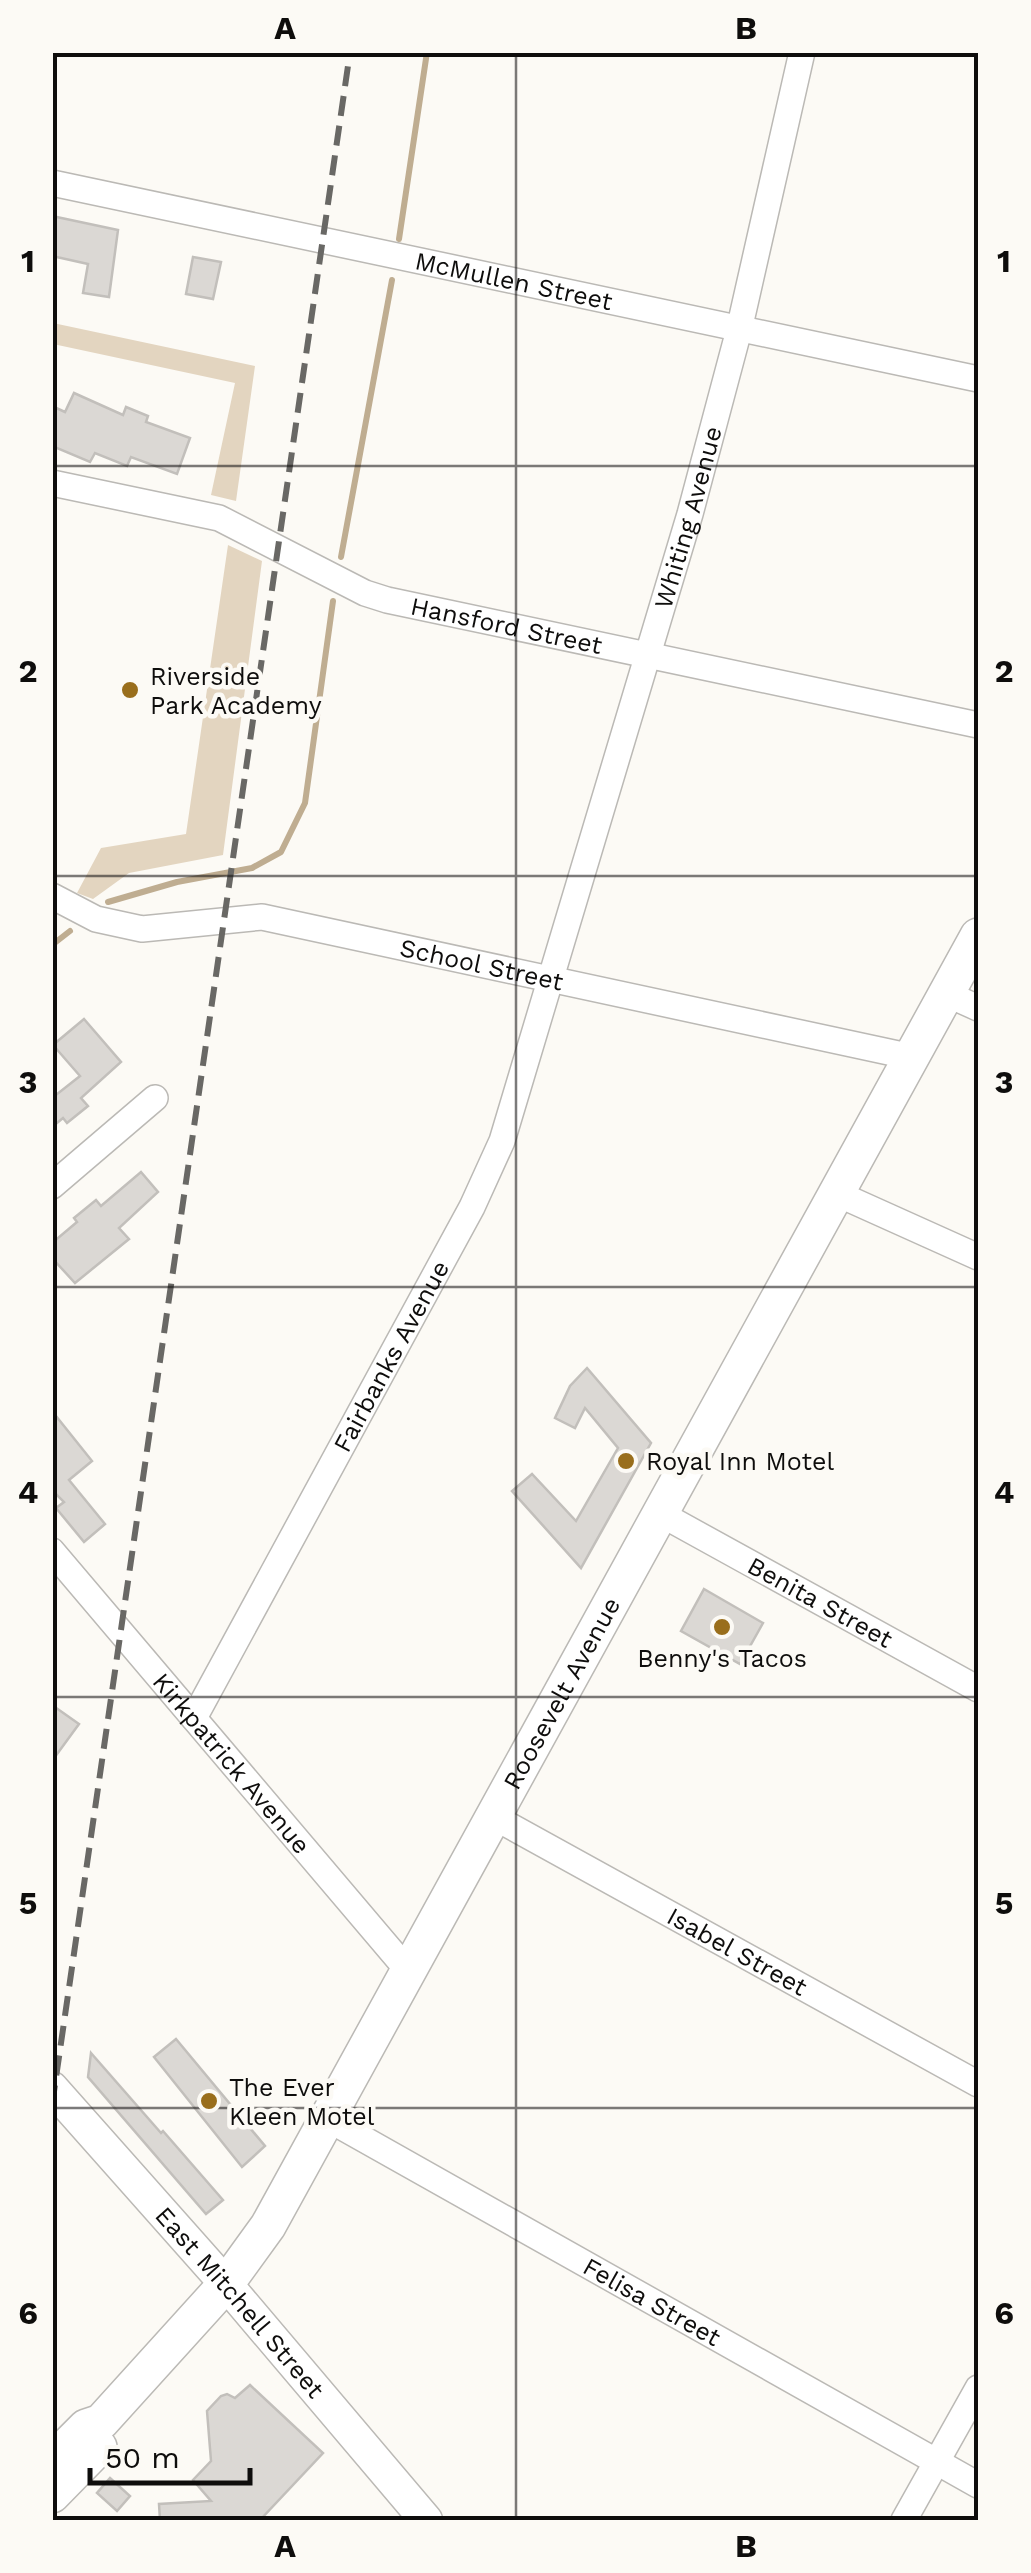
<svg xmlns="http://www.w3.org/2000/svg" width="1031" height="2573" viewBox="0 0 1031 2573" font-family="'Work Sans',sans-serif">
	<style>
		.green { fill: #e3d5c0 }
		.lines { fill: none; stroke-linecap: round; stroke-linejoin: round }
		.stream { stroke: #bfad91; stroke-width: 6 }
		.building { fill: #dbd8d4; stroke: #c2bfbb; stroke-width: 2.5 }
		.minor-casing { stroke: #bbb9b5; stroke-width: 28 }
		.tertiary-casing { stroke: #bbb9b5; stroke-width: 35 }
		.secondary-casing { stroke: #bbb9b5; stroke-width: 38 }
		.minor { stroke: #fff; stroke-width: 25 }
		.tertiary { stroke: #fff; stroke-width: 32 }
		.secondary { stroke: #fff; stroke-width: 35 }
		.rail { stroke: #696865; stroke-width: 6; stroke-dasharray: 20 10; stroke-linecap: butt }
		.grid { fill: none; stroke: #0e0d0c; stroke-width: 2.5; stroke-opacity: 0.55 }
		.poi-dot { fill: #996e1c; stroke: #fcfaf5; stroke-width: 4 }
		.labels { text-anchor: middle; stroke-width: 9; stroke-linejoin: round; paint-order: stroke }
		.street-label { font-size: 25px; fill: #0e0d0c; stroke: #fcfaf5 }
		.poi-label { font-size: 25px; fill: #0e0d0c; stroke: #fcfaf5; text-anchor: start }
		.neatline { fill: none; stroke: #0e0d0c; stroke-width: 4 }
		.grid-label { font-size: 32px; text-anchor: middle; font-weight: bold; fill: #0e0d0c }
	</style>
	<rect width="100%" height="100%" fill="#fcfaf5"/>
	<g class="green">
		<path d="M53,323L255,366L236,501L211,495L235,383L53,344Z"/>
		<path d="M228,545L262,561L223,855L129,873L93,899L77,893L101,848L186,834Z"/>
	</g>
	<g class="lines">
		<g class="stream">
			<path d="M399,239L427,52"/>
			<path d="M341,557L392,280"/>
			<path d="M108,902L177,882L252,868L281,852L305,803L333,601"/>
			<path d="M52,945L70,931"/>
		</g>
	</g>
	<g class="building">
		<path d="M52,216L118,230L109,297L83,293L88,264L52,256Z"/>
		<path d="M193,257L221,262L213,299L186,294Z"/>
		<path d="M74,393L123,415L126,407L148,416L146,422L190,438L177,474L131,457L127,466L95,453L90,462L52,446V406L65,412Z"/>
		<path d="M84,1019L121,1062L81,1098L88,1106L67,1123L63,1118L52,1127V1098L80,1076L53,1045Z"/>
		<path d="M141,1172L158,1192L119,1228L129,1239L75,1283L52,1258V1243L77,1222L74,1218L96,1200L101,1206Z"/>
		<path d="M587,1368L651,1443L581,1568L512,1491L532,1474L576,1521L618,1448L585,1408L575,1428L555,1418L570,1386Z"/>
		<path d="M52,1411L92,1461L69,1480L105,1524L84,1542L56,1508L64,1502L54,1492L52,1493Z"/>
		<path d="M704,1589L763,1623L740,1664L681,1631Z"/>
		<path d="M52,1705L79,1724L52,1761Z"/>
		<path d="M176,2039L265,2146L242,2167L154,2057Z"/>
		<path d="M91,2053L161,2133L163,2131L223,2200L206,2214L88,2077Z"/>
		<path d="M250,2385L323,2453L260,2520H160L159,2504L211,2501L193,2480L211,2461L207,2411L221,2396L227,2394L235,2398Z"/>
		<path d="M110,2478L130,2496L117,2511L97,2493Z"/>
	</g>
	<g class="lines">
		<g class="minor-casing">
			<g id="minor">
				<path id="s1" d="M52,183L978,379"/>
				<path id="s2" d="M52,483L219,518L365,593L387,600L978,725"/>
				<path id="s3" d="M52,896L96,919L142,929L262,917L912,1057"/>
				<path d="M947,994L978,1008"/>
				<path d="M52,1186L155,1098"/>
				<path d="M838,1194L978,1257"/>
				<path id="s4" d="M661,1514L978,1689"/>
				<path id="s5" d="M52,1551L410,1973"/>
				<path id="s6" d="M194,1718L472,1207L502,1141L690,514L739,330L802,52"/>
				<path id="s7" d="M494,1817L978,2084"/>
				<path id="s8" d="M328,2119L978,2485"/>
				<path d="M904,2520L978,2388"/>
			</g>
		</g>
		<g class="tertiary-casing">
			<g id="tertiary">
				<path id="s9" d="M52,2088L226,2284L426,2520"/>
			</g>
		</g>
		<g class="secondary-casing">
			<g id="secondary">
				<path id="s10" d="M52,2461L86,2427L101,2422L226,2284L268,2226L978,936"/>
				<path d="M52,2495L99,2447"/>
			</g>
		</g>
		<use href="#minor" class="minor"/>
		<use href="#tertiary" class="tertiary"/>
		<use href="#secondary" class="secondary"/>
		<path class="rail" d="M52,2105L350,52"/>
	</g>
	<path class="grid" d="M516,52V2520M52,466H978M52,876H978M52,1287H978M52,1697H978M52,2108H978"/>
	<g class="poi-dot">
		<circle cx="130" cy="690" r="10"/>
		<circle cx="626" cy="1461" r="10"/>
		<circle cx="722" cy="1627" r="10"/>
		<circle cx="209" cy="2101" r="10"/>
	</g>
	<g class="labels">
		<g class="street-label">
			<text dy="9" stroke="none"><textPath href="#s1" startOffset="472">McMullen Street</textPath></text>
			<text dy="9" stroke="none"><textPath href="#s6" startOffset="1305">Whiting Avenue</textPath></text>
			<text dy="9" stroke="none"><textPath href="#s2" startOffset="480">Hansford Street</textPath></text>
			<text dy="9" stroke="none"><textPath href="#s3" startOffset="442">School Street</textPath></text>
			<text dy="9" stroke="none"><textPath href="#s6" startOffset="412">Fairbanks Avenue</textPath></text>
			<text dy="9" stroke="none"><textPath href="#s4" startOffset="182">Benita Street</textPath></text>
			<text dy="9" stroke="none"><textPath href="#s10" startOffset="930">Roosevelt Avenue</textPath></text>
			<text dy="9" stroke="none"><textPath href="#s5" startOffset="278">Kirkpatrick Avenue</textPath></text>
			<text dy="9" stroke="none"><textPath href="#s7" startOffset="278">Isabel Street</textPath></text>
			<text dy="9" stroke="none"><textPath href="#s8" startOffset="372">Felisa Street</textPath></text>
			<text dy="9" stroke="none"><textPath href="#s9" startOffset="285">East Mitchell Street</textPath></text>
		</g>
		<g class="poi-label">
			<text x="150" y="685">Riverside<tspan x="150" dy="29">Park Academy</tspan></text>
			<text x="646" y="1470">Royal Inn Motel</text>
			<text x="722" y="1667" text-anchor="middle">Benny's Tacos</text>
			<text x="229" y="2096">The Ever<tspan x="229" dy="29">Kleen Motel</tspan></text>
		</g>
	</g>
	<rect width="1031" height="2573" fill="none" stroke="#fcfaf5" stroke-width="110"/>
	<path d="M90 2468v15h160v-15" fill="none" stroke="#0e0d0c" stroke-width="5"/>
	<text x="105" y="2468" font-size="30" fill="#0e0d0c" stroke="#fcfaf5" stroke-width="8" paint-order="stroke">50 m</text>
	<rect x="55" y="55" width="921" height="2463" class="neatline"/>
	<g class="grid-label">
		<text x="285" y="39">A</text>
		<text x="746" y="39">B</text>
		<text x="28" y="272">1</text>
		<text x="1004" y="272">1</text>
		<text x="28" y="682">2</text>
		<text x="1004" y="682">2</text>
		<text x="28" y="1093">3</text>
		<text x="1004" y="1093">3</text>
		<text x="28" y="1503">4</text>
		<text x="1004" y="1503">4</text>
		<text x="28" y="1914">5</text>
		<text x="1004" y="1914">5</text>
		<text x="28" y="2324">6</text>
		<text x="1004" y="2324">6</text>
		<text x="285" y="2557">A</text>
		<text x="746" y="2557">B</text>
	</g>
</svg>
